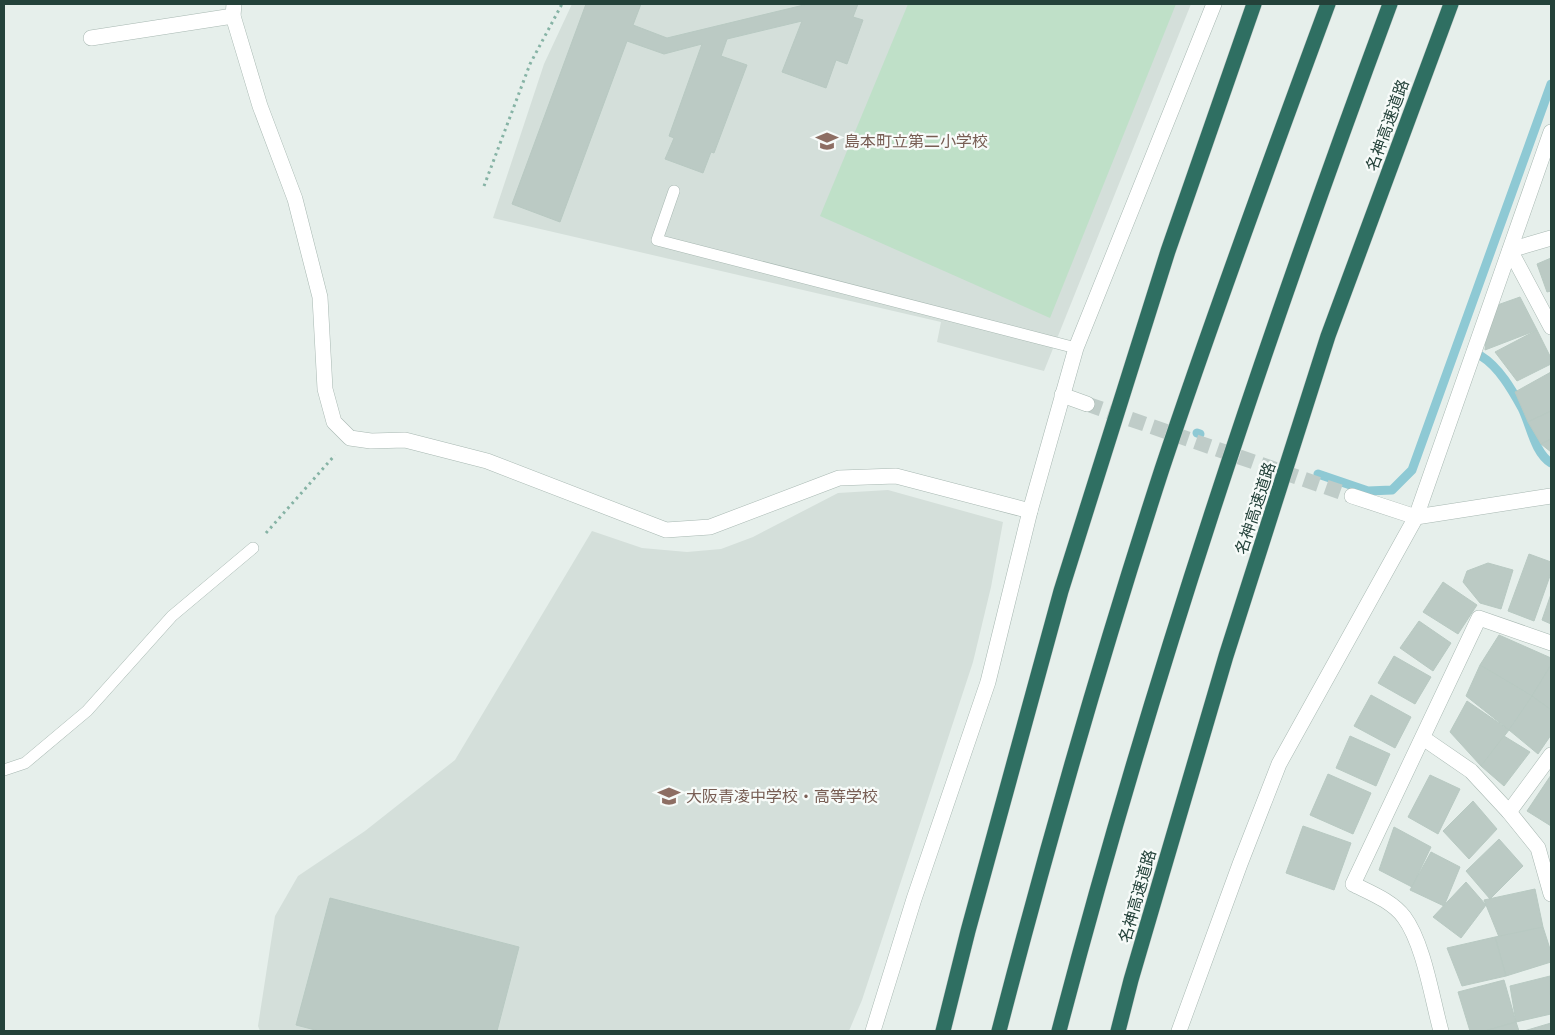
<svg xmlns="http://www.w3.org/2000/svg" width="1555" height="1035" viewBox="0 0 1555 1035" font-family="'Roboto Condensed','Noto Sans JP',sans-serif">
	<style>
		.built { fill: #d4dfda }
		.green { fill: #bfe0c8 }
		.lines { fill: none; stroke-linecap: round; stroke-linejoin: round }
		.stream { stroke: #8ec9d4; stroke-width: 9 }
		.building { fill: #bbcac4; stroke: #b8c9c2 }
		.minor-tunnel { stroke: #bfccc8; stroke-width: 15; stroke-dasharray: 15 8; stroke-linecap: butt }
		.service-casing { stroke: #a8b8b2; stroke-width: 12 }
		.minor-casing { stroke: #a8b8b2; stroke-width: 16 }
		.motorway-casing { stroke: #c2cac8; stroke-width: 16 }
		.path { stroke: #86b3a5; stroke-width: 3; stroke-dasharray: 2.5 4; stroke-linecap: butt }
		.service { stroke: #fff; stroke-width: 11 }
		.minor { stroke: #fff; stroke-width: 15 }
		.motorway { stroke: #2f6f62; stroke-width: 15 }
		.labels { text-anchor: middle; stroke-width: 4.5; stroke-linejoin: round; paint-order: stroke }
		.street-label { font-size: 16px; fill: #24423a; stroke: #f7fbf9 }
		.education-label { font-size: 16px; fill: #785e54; stroke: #f7fbf9; text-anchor: start }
	</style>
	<rect width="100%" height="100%" fill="#e6efeb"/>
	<g class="built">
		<path d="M572,4H1191L1044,371L937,342L941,322L493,218L544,64Z"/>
		<path d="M888,490L1003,522L991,587L973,662L862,1000L849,1031H260L258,1026L275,916L298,876L365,831L455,760L592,531L642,548L687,552L721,549L753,537L838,493Z"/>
	</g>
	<path class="green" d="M908,4H1176L1050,318L820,216Z"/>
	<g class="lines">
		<g class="stream">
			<path d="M1481,356C1499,367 1512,390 1522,408C1531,426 1534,452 1551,463"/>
			<path d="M1197,433L1200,434"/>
			<path d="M1318,474L1368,491L1392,490L1412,470L1551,84"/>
		</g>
	</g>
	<g class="building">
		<path d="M586,4H641L633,25L667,38L808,4H858L853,17L863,20L847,64L836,60L826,88L782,72L802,21L727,39L721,56L747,65L714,153L711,152L703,173L665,159L674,138L669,136L702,44L664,54L627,41L560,222L512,204Z"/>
		<path d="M1551,258V291L1547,292L1537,264Z"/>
		<path d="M1520,297L1537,330L1485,350L1489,308Z"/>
		<path d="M1537,330L1551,358V364L1517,381L1495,352Z"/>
		<path d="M1551,372V411L1528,422L1515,392Z"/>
		<path d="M1551,411V439L1541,444L1528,422Z"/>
		<path d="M1551,439V452L1541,444Z"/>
		<path d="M1529,554L1551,562V573L1534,621L1508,611Z"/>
		<path d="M1488,563L1513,570L1501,609L1480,603L1463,582L1467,571Z"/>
		<path d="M1443,582L1477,605L1458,634L1423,612Z"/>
		<path d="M1551,594V624L1542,620Z"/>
		<path d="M1419,621L1451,643L1433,671L1400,648Z"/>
		<path d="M1499,635L1551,658V665L1532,696L1480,665Z"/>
		<path d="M1394,656L1431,677L1415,704L1378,683Z"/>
		<path d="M1480,665L1532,696L1509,730L1466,696Z"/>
		<path d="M1551,665V710L1532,696Z"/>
		<path d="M1371,695L1411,717L1395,748L1354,726Z"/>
		<path d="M1532,696L1551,710V735L1538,754L1509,730Z"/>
		<path d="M1467,701L1509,730L1481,766L1450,732Z"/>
		<path d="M1350,736L1390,754L1376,786L1336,768Z"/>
		<path d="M1504,736L1530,752L1504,786L1481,766Z"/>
		<path d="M1328,774L1371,793L1353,834L1310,815Z"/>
		<path d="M1430,775L1460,789L1438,834L1408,817Z"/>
		<path d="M1551,775V826L1527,811Z"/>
		<path d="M1473,801L1497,829L1469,859L1443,831Z"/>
		<path d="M1303,826L1351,843L1334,890L1286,873Z"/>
		<path d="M1394,827L1431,847L1412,887L1379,870Z"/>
		<path d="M1499,839L1523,866L1490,899L1466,871Z"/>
		<path d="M1431,852L1460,867L1444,906L1410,890Z"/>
		<path d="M1466,882L1486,905L1461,938L1433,917Z"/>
		<path d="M1535,889L1543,927L1499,937L1484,900Z"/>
		<path d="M330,898L519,947L497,1031H319L296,1025Z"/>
		<path d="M1543,927L1551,952V962L1506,976L1495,937Z"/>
		<path d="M1495,937L1506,976L1462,986L1447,948Z"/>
		<path d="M1550,976L1551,1014L1516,1022L1510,986Z"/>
		<path d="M1504,980L1516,1022L1485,1031H1470L1458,992Z"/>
		<path d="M1516,1022L1519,1031H1485Z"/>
		<path d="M1551,1023V1031H1524Z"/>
	</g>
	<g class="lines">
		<path class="minor-tunnel" d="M1087,404L1352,496"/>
		<g class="service-casing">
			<g id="service">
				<path d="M674,191L657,240L1076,348"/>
				<path d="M4,770L25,763L87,711L172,616L253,548"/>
			</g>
		</g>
		<g class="minor-casing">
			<g id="minor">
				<path d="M234,4L233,16L260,106L295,199L320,297L325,389L334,422L350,438L371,441L405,440L487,461L666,530L710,527L839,478L896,476L1030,511"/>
				<path d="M91,38L233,16"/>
				<path d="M1551,238L1510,250L1551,327"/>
				<path d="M1062,395L1087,404"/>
				<path d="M1352,496L1416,517L1551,496"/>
				<path d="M1423,738L1471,771L1509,812L1538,848L1551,894"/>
				<path d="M1509,812L1551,755"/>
				<path d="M873,1031L914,899L988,682L1030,511L1076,348L1214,4"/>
				<path d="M1179,1031L1240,864L1279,764L1416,517L1551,132"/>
				<path d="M1441,1031C1432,999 1424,944 1404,917C1392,901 1371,893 1353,884L1479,618L1551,643"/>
			</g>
		</g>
		<g class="motorway-casing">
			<g id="motorway">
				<path d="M943,1031L968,931L1061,591L1168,251L1254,4"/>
				<path d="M999,1031C1048,842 1102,654 1162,469C1214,313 1271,158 1328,4"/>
				<path d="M1059,1031C1150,683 1265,341 1390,4"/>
				<path d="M1118,1031L1131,980L1226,656L1328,336L1451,4"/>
			</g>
		</g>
		<g class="path">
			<path d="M484,186L530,64L562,4"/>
			<path d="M266,533L335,455"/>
		</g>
		<use href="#service" class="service"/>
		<use href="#minor" class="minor"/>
		<use href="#motorway" class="motorway"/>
	</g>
	<defs>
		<g id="school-bare" transform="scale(1.725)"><path d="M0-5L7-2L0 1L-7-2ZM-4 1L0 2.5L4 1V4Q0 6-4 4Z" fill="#8d6e63" stroke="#f7fbf9" stroke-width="2.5" paint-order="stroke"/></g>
	</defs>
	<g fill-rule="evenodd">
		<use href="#school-bare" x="827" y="141"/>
		<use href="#school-bare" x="669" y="796"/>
	</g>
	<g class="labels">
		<g class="street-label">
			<text transform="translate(1387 125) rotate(-70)" y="6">名神高速道路</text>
			<text transform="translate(1255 508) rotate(-72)" y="6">名神高速道路</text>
			<text transform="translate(1137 896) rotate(-74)" y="6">名神高速道路</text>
		</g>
		<g class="education-label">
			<text x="844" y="147">島本町立第二小学校</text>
			<text x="686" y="802">大阪青凌中学校・高等学校</text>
		</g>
	</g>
	<rect width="1555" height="1035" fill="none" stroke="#24423a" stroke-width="10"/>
</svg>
